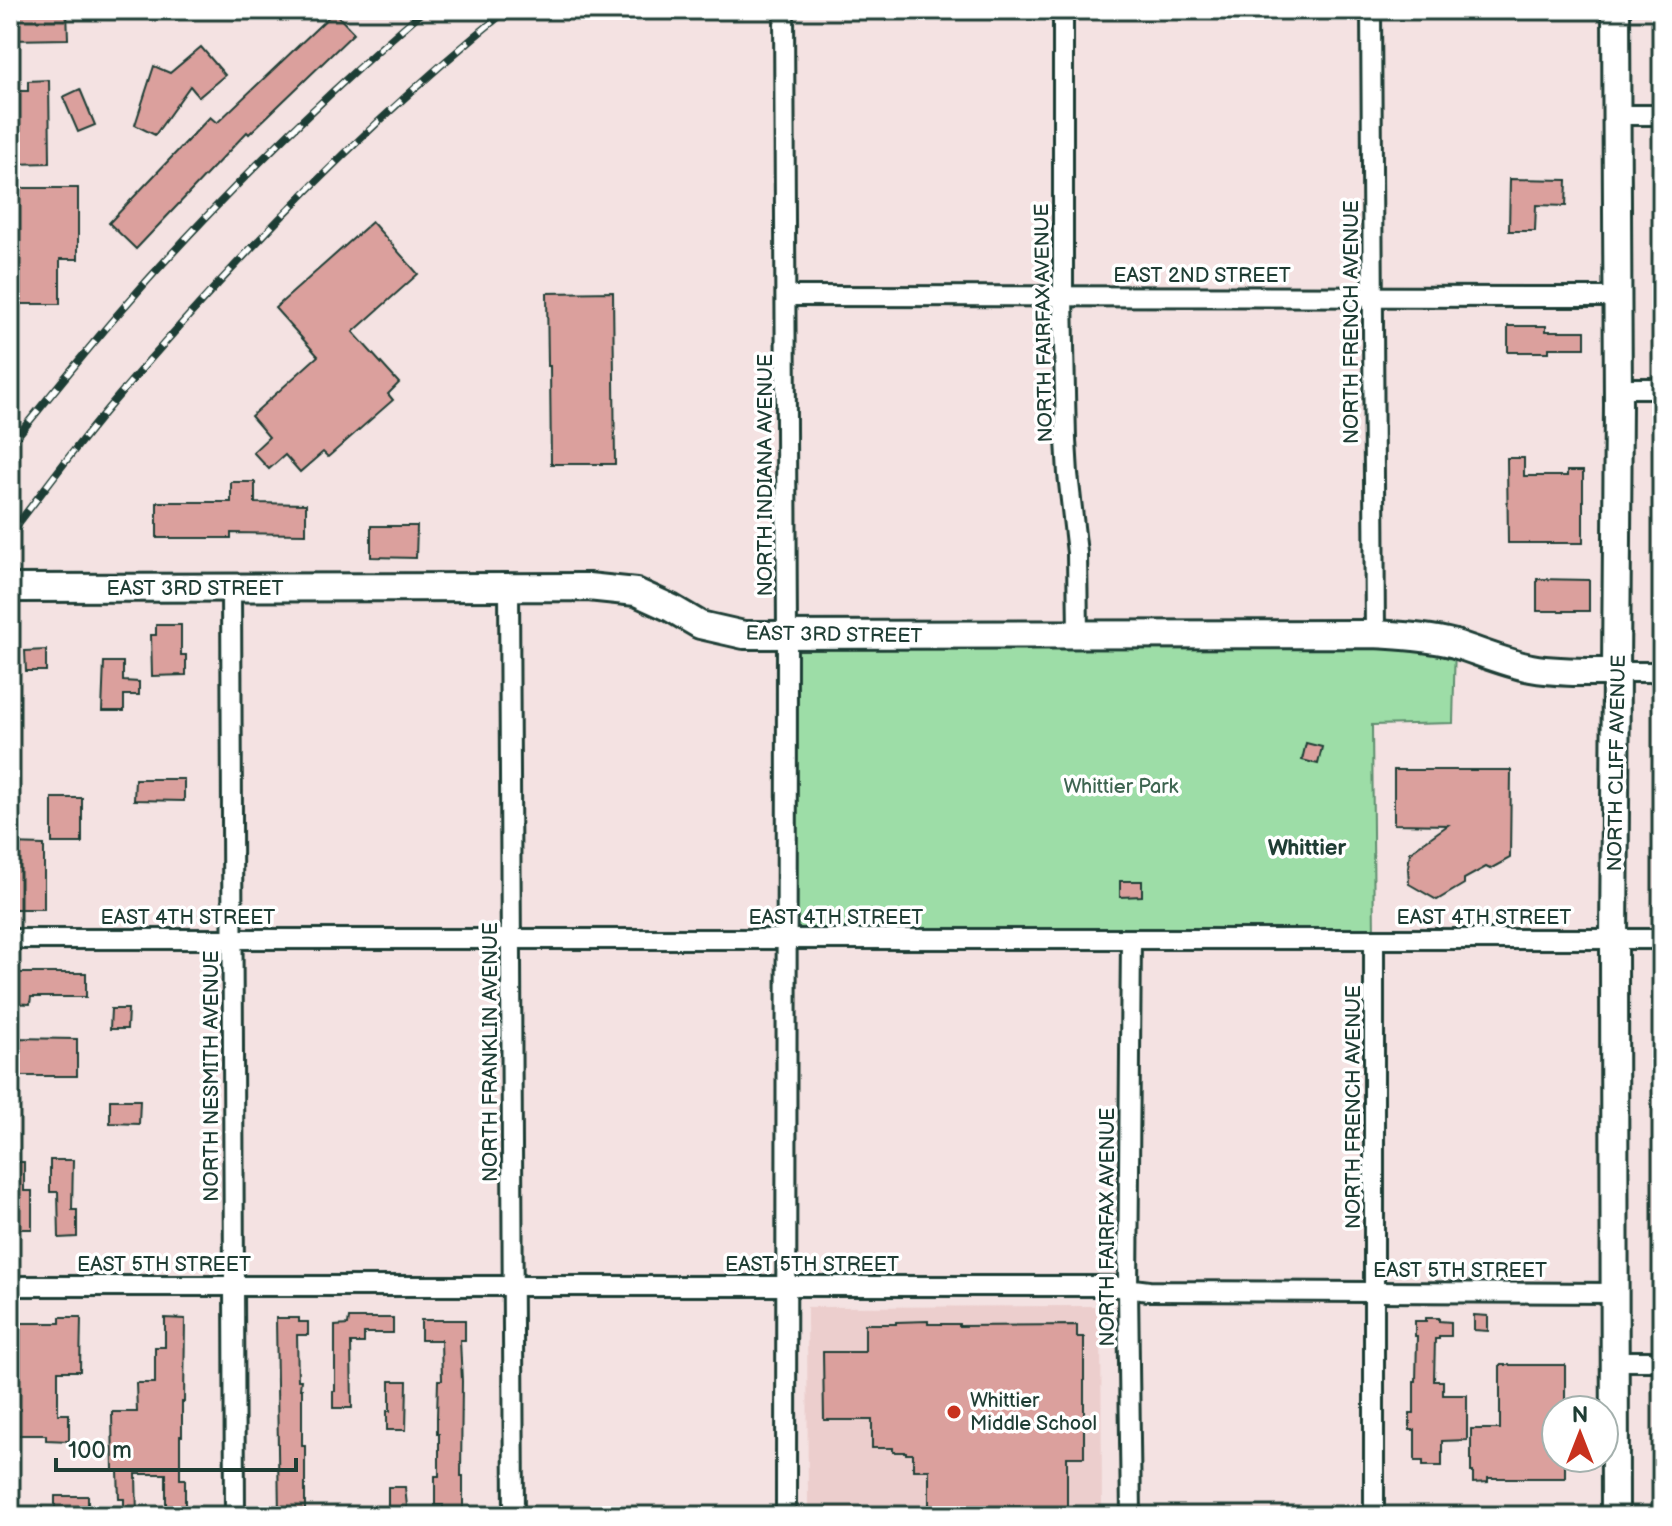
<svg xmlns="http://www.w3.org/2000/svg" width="1672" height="1526" viewBox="0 0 1672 1526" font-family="'Balsamiq Sans',sans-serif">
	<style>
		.built { fill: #eccecd }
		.green { fill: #9ddda7; stroke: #5e8d6e; stroke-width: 2 }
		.building { fill: #dba09d; stroke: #1f3d34; stroke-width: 2 }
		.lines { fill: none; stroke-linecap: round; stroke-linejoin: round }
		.street-casing { stroke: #1f3d34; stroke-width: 24 }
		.secondary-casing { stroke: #1f3d34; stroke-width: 32 }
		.street { stroke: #fff; stroke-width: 18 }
		.secondary { stroke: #fff; stroke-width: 26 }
		.rail-casing { stroke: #1f3d34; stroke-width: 8 }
		.rail { stroke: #fff; stroke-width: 5; stroke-dasharray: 15; stroke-linecap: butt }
		.poi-dot { fill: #c8321e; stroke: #fff; stroke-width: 3 }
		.labels { text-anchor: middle; stroke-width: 7; stroke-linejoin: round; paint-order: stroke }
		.street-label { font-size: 20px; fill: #1f3d34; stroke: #fff }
		.park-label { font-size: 20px; fill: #3e6551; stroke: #fff }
		.poi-label { font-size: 20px; fill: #1f3d34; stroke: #fff; text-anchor: start }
		.neighbourhood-label { font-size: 22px; font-weight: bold; fill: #1f3d34; stroke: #fff }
	</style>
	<rect width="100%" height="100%" fill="#f4e2e2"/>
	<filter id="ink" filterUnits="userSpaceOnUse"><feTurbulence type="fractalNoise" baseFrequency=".0125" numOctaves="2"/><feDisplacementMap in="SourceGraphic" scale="16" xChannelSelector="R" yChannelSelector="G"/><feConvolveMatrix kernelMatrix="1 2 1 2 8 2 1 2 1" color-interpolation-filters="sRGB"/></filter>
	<g filter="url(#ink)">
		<path class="built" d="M1101,1306L1102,1516H808L807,1307Z"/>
		<path class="green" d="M787,635L1455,644L1453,723L1372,725L1374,939H787Z"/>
		<g class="building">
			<path d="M10,10H67L68,39L10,40Z"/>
			<path d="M334,12L354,33L249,134L247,132L136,249L109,223L210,117L217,123Z"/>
			<path d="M201,47L225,75L199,97L190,86L155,135L135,125L154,66L170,73Z"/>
			<path d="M49,80L50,163L13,164L12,91H28V81Z"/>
			<path d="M80,89L95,125L78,132L63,97Z"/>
			<path d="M1510,179L1567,180L1566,206L1536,205L1535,231H1509Z"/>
			<path d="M10,188H78V259H60V304H10Z"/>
			<path d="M372,222L418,274L353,332L399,383L388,394L393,400L328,457L323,452L300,472L285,455L269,469L253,452L269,437L251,416L318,356L275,308Z"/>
			<path d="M613,292L615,464H551L550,366H548L547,293Z"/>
			<path d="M1508,326H1546V331H1585V348H1549V352H1508Z"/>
			<path d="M1507,458H1524V476H1567V471H1583V543H1508Z"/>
			<path d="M231,482H255V503L306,504V534L231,533V538H157V502H231Z"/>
			<path d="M371,526H417L416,558L371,557Z"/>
			<path d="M1537,579L1589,580V611H1537Z"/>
			<path d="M156,625H181V655H186V675L152,676L151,635H156Z"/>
			<path d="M46,650V671H26L25,651Z"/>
			<path d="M104,662H123V681L139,682V695H124V711H102Z"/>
			<path d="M1306,743L1322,747L1318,764L1302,760Z"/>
			<path d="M1394,770H1511L1510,858L1490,869L1486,867L1464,879V884L1437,900L1409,884L1408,868L1410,852L1448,825L1394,824Z"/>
			<path d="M135,779H184V801L134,800Z"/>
			<rect x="52" y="798" width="30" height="45"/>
			<path d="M10,844L44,845V909H10Z"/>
			<path d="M1120,881H1142V896L1120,897Z"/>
			<path d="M10,973H86V997H31L30,1004L10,1003Z"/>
			<path d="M111,1009H128L127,1029H110Z"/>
			<path d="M10,1038L77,1039V1076H10Z"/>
			<path d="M110,1100H140L139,1124L110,1123Z"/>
			<path d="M50,1160H73L72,1210H77V1237L59,1238L58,1192H50Z"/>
			<path d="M10,1162H24V1191H32V1229H11Z"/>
			<path d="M1474,1315L1488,1316V1331L1474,1330Z"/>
			<path d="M60,1317H81L80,1371H58V1414H69V1441L46,1440V1435H10V1380H12L10,1323H60Z"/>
			<path d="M165,1318L185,1319L184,1402H182V1436H180V1479H185V1516H166V1474H136L137,1516H124V1499H119L118,1471H113L112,1412H137L136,1383H155V1347H165Z"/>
			<path d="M276,1318H299V1322H308V1335H297L298,1380H301L300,1389H302V1446H305V1516H279Z"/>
			<path d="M349,1318H393V1333H364V1343H351L352,1408H333V1391H335V1326L348,1325Z"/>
			<path d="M1426,1318H1439V1321L1451,1322V1336H1439V1339H1435L1434,1381H1443V1395H1467V1440L1442,1441V1466H1423V1461H1415V1430H1410V1413H1414V1381H1416L1417,1336H1415V1321H1426Z"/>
			<path d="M421,1320H465V1340H460L462,1381L461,1476H463V1516H443V1505H435V1476H439V1434H437V1417L438,1380H442L441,1340H421Z"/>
			<path d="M928,1321V1324H959V1326L1077,1325V1337H1084V1457H1067V1516H929V1470H913V1454H906V1452H893V1448H872V1420H824L823,1352H865V1324H896V1322Z"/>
			<path d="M1500,1365H1565V1410H1556V1458H1565V1478H1488V1482L1473,1483V1472H1471V1429H1500Z"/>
			<path d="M390,1381H407L406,1430H387V1411H390Z"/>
			<path d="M388,1487H405L408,1516H388Z"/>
			<rect x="55" y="1496" width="33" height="20"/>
		</g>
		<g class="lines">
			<g class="street-casing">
				<g id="street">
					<path d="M784,10L787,635L786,1516"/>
					<path d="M1063,10V297L1066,440L1068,474L1077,553L1078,635"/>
					<path d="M1371,10L1375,634"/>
					<path d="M1617,115H1662"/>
					<path d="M786,296L1618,297"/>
					<path d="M1618,388H1662"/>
					<path d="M509,587L514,1516"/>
					<path d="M231,588L235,1516"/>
					<path d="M1617,672H1662"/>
					<path d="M10,939H1662"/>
					<path d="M1131,939L1128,1288L1131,1516"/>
					<path d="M10,1286H1110L1149,1291L1615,1293"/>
					<path d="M1615,1361H1662"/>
					<path d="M1374,1516V939"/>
				</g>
			</g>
			<g class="secondary-casing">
				<g id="secondary">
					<path d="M10,588L588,587L636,592L671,608L700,625L744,635L1375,634C1402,636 1429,637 1455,644C1480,652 1505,663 1531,668C1559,673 1589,672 1617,672"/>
					<path d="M1615,1516L1614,939L1618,404L1616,10"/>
				</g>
			</g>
			<use href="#street" class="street"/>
			<use href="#secondary" class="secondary"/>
			<g class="rail-casing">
				<g id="rail">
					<path d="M10,445C46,401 81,357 118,314C212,205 315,104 424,10"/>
					<path d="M10,534C45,489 78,443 115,400C235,259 363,126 507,10"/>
				</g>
			</g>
			<use href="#rail" class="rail"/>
		</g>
	</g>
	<circle class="poi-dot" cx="954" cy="1412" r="8"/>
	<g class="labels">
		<g class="street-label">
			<text x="1202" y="282">EAST 2ND STREET</text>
			<text transform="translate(1351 322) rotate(-90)" y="7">NORTH FRENCH AVENUE</text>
			<text transform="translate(1043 323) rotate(-91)" y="7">NORTH FAIRFAX AVENUE</text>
			<text transform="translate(765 475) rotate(-90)" y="7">NORTH INDIANA AVENUE</text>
			<text x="195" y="595">EAST 3RD STREET</text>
			<text transform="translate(834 634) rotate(1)" y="7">EAST 3RD STREET</text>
			<text transform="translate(1616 763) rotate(-89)" y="7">NORTH CLIFF AVENUE</text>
			<text x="188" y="924">EAST 4TH STREET</text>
			<text x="836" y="924">EAST 4TH STREET</text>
			<text x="1484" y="924">EAST 4TH STREET</text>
			<text transform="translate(490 1052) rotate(-90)" y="7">NORTH FRANKLIN AVENUE</text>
			<text transform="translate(211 1076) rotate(-90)" y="7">NORTH NESMITH AVENUE</text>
			<text transform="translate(1353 1107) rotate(-90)" y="7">NORTH FRENCH AVENUE</text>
			<text transform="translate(1107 1227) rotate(-90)" y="7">NORTH FAIRFAX AVENUE</text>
			<text x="164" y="1271">EAST 5TH STREET</text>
			<text x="812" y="1271">EAST 5TH STREET</text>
			<text x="1460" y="1277">EAST 5TH STREET</text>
		</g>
		<g class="park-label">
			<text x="1121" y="793">Whittier Park</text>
		</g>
		<g class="poi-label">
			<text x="970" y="1407">Whittier<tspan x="970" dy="23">Middle School</tspan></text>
		</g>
		<g class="neighbourhood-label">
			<text x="1307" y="855">Whittier</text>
		</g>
	</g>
	<rect width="1672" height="1526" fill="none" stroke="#fff" stroke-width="40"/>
	<rect x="20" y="20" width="1632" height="1486" fill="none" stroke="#1f3d34" stroke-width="3" filter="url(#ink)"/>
	<g transform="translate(1580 1434)"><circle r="38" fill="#ffffff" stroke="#a5b1ae" stroke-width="2"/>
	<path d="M0-6L14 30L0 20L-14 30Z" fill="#c8321e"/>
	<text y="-12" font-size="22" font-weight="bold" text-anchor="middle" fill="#1f3d34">N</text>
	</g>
	<path d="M56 1458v12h240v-12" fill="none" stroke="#1f3d34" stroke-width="4"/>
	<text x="68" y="1458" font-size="24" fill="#1f3d34" stroke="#ffffff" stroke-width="6" paint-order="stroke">100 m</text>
</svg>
